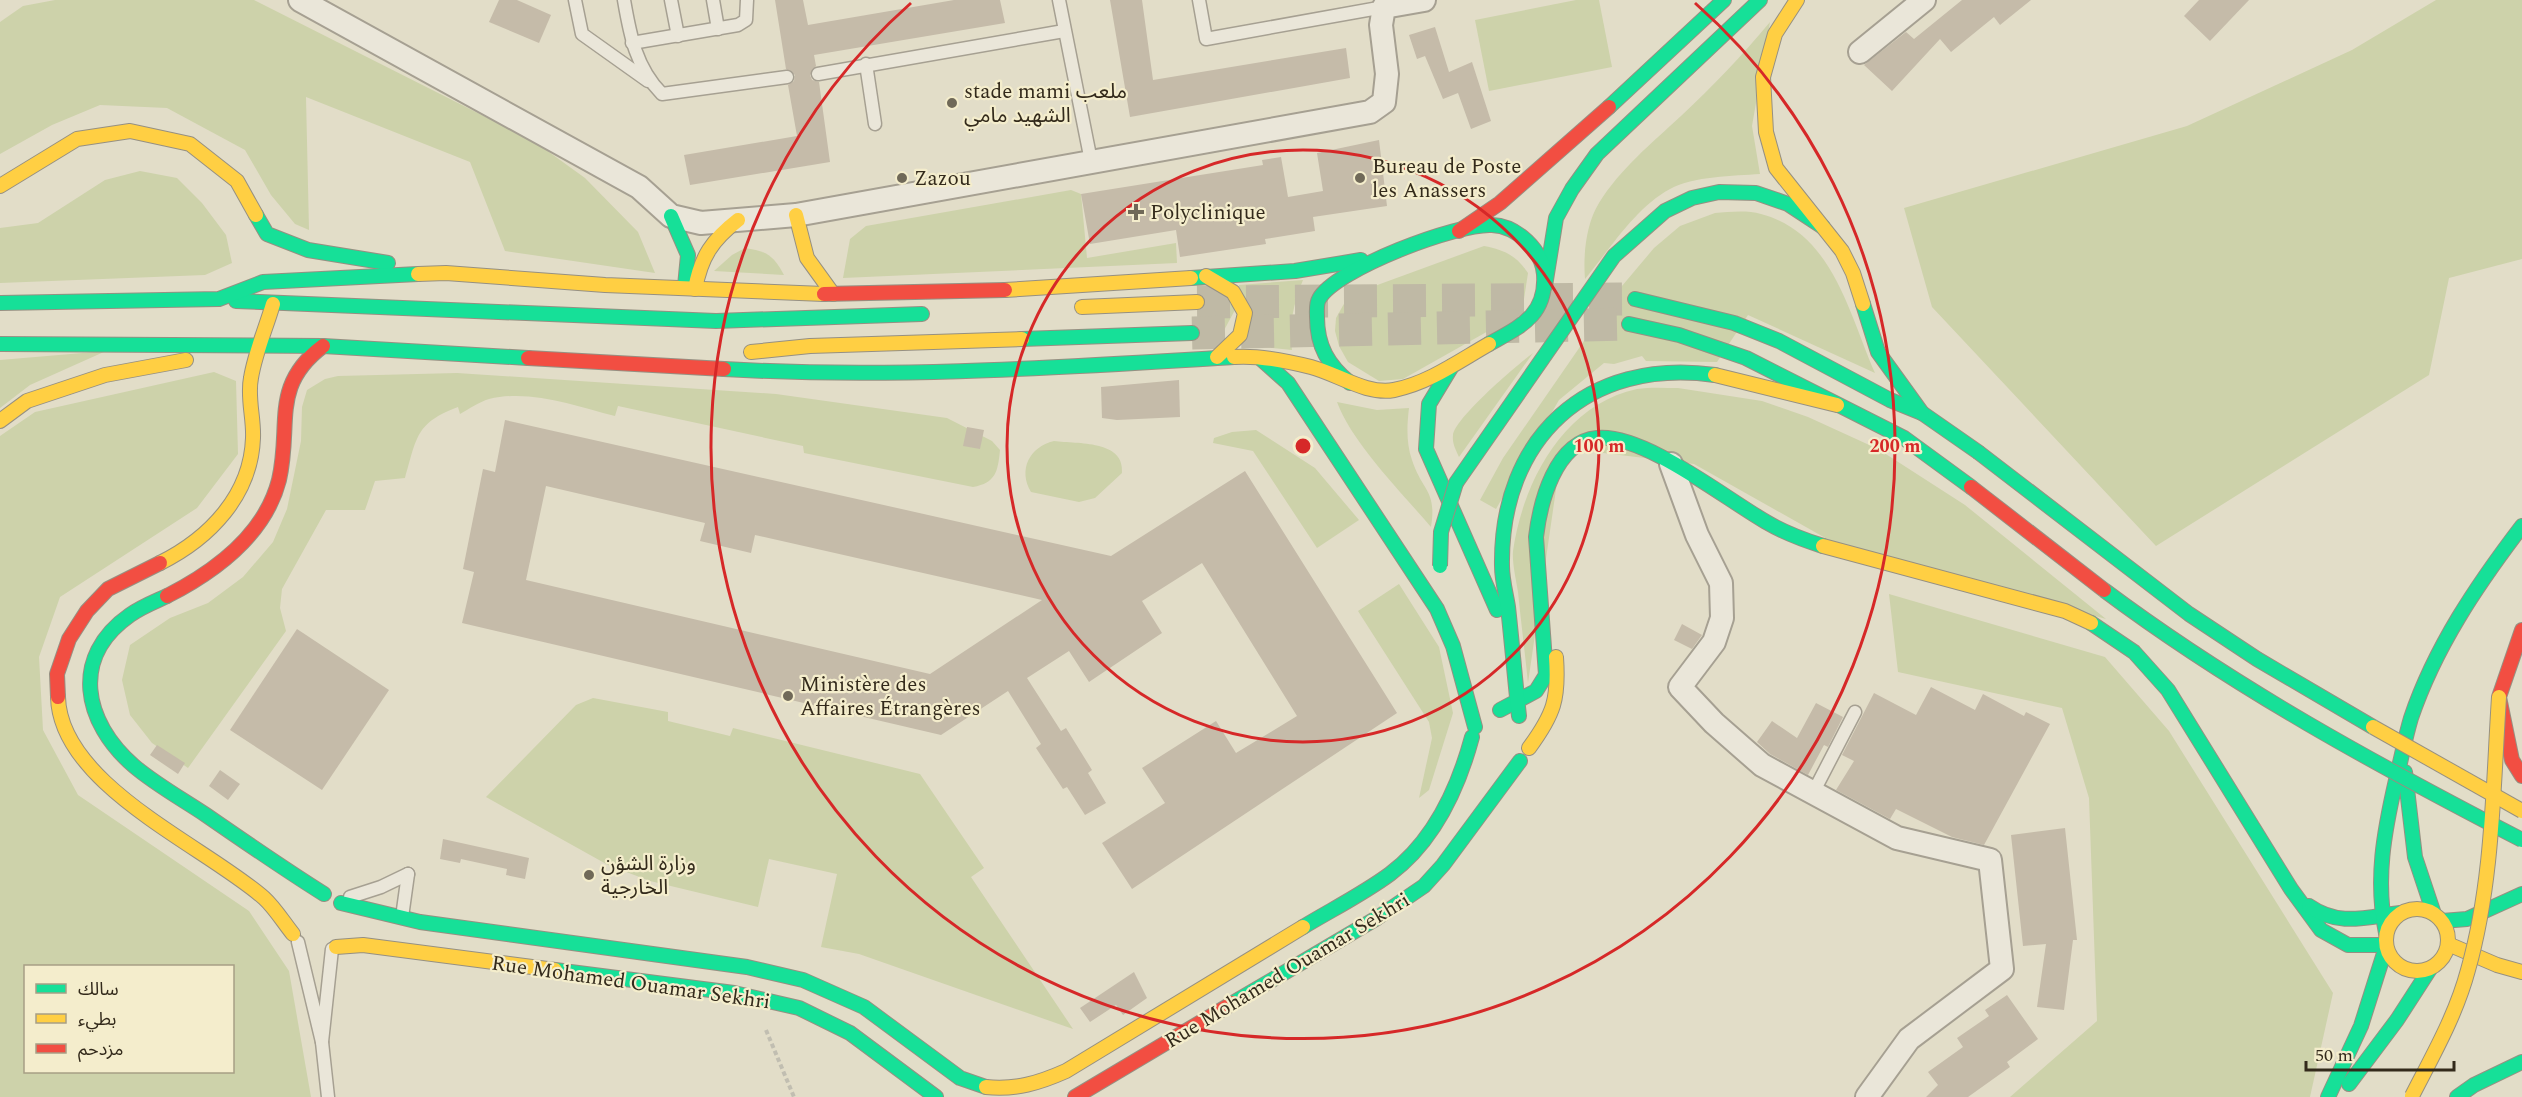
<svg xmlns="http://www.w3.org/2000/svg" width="2522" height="1097" viewBox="0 0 2522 1097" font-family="Spectral,'Noto Sans Arabic',serif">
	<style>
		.green { fill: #cdd2aa; fill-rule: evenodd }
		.building { fill: #c5bba9; fill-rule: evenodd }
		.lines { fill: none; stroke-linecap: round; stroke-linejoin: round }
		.highway-tunnel { stroke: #bfb9a5; stroke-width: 33; stroke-dasharray: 33 16; stroke-linecap: butt }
		.lane-casing { stroke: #a6a092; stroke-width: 15 }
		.street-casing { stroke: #a6a092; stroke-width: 26 }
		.fast-casing { stroke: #969082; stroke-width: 16 }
		.slow-casing { stroke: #969082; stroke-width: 16 }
		.jam-casing { stroke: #969082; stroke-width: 16 }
		.path { stroke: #c1beb1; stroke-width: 4; stroke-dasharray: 4.5 3; stroke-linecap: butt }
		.lane { stroke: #eae6d9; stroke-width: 12 }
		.street { stroke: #eae6d9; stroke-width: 22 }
		.fast { stroke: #16e098; stroke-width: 14 }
		.slow { stroke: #ffcf43; stroke-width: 14 }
		.jam { stroke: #f24e42; stroke-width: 14 }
		.fast-bridge-casing { stroke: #969082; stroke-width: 16; stroke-linecap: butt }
		.slow-bridge-casing { stroke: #969082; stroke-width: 16; stroke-linecap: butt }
		.jam-bridge-casing { stroke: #969082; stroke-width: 16; stroke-linecap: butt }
		.fast-bridge { stroke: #16e098; stroke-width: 14 }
		.slow-bridge { stroke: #ffcf43; stroke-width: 14 }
		.jam-bridge { stroke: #f24e42; stroke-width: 14 }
		.ring { fill: none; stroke: #d62828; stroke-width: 3 }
		.poi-dot { fill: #706958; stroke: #f4edcc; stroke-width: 2 }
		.labels { text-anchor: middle; stroke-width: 4.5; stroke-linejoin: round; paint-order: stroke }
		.poi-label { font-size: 21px; fill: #332a1b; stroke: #f4edcc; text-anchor: start }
		.street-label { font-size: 21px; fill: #332a1b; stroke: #f4edcc }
		.centre { fill: #d62828; stroke: #f4edcc; stroke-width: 3 }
		.ring-label { font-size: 18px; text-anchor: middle; font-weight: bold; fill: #d62828; stroke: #f4edcc; stroke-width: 4.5; stroke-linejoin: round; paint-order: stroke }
	</style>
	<rect width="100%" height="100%" fill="#e2ddc8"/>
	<g class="green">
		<path d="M55,0H254L535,142L585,178L638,232L655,273L505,251L470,162L306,97L309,230L295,224L271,195L245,150L167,108L100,105L52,125L0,154V22L23,6Z"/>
		<path d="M1576,0H1599L1612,67L1489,91L1475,20Z"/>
		<path d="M2436,0H2522V259L2449,278L2429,375L2156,546L1932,307L1904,208L2187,126L2352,50Z"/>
		<path d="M1770,22L1752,126L1760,174C1734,176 1693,176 1670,189C1635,208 1610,249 1585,279C1583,255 1586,224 1599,203C1620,169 1652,143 1681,116C1713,86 1742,56 1770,22Z"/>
		<path d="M140,171L177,178L202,203L226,235L232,263L205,275L0,283V228L38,223L105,180Z"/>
		<path d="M1071,190L1081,194L1087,258L1176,243L1177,263L843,278L850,239L866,226Z"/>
		<path d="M1715,213C1729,212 1747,210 1761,214C1833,233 1849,314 1875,373L1748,315L1717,362L1646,361L1642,356L1614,364L1604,363L1559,400L1496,509L1480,500L1503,458L1622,286L1654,248L1680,226Z"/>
		<path d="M1484,246C1504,250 1516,255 1528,273L1522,312L1403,379L1379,381L1348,362L1339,346L1335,331L1336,318L1345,302L1361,291Z"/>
		<path d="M745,248C767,251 774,256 784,275L714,271L732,255Z"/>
		<path d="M1303,280C1294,302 1288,327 1292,350L1243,345L1239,285Z"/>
		<path d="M1211,289L1236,308L1215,347Z"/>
		<path d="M106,351L30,385L0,408V360Z"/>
		<path d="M1533,353L1459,457C1456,450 1452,444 1453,435C1456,417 1517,365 1533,353Z"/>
		<path d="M214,372L236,381L238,454L197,508L60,597L39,657L43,730L78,795L249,911L289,971L311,1097H0V436L35,412ZM26,966H232V1072H26Z"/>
		<path d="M457,373L776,394L947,418L992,441L1000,450C998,471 996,483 973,487L804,453L803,446L618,406L615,416C575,406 531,389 489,399C479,402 469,409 460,414L458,407C415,423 417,438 405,478L375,481L365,510H326L282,589L280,608L286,631L188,768L152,743L130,715L122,680L130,645L170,618L208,603L243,577L273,542L287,509L301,441L302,407L307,390L325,379L338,376Z"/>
		<path d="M1678,388L1762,401L1808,417L1878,449L1965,505L2106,619L1836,544L1694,464L1562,448L1528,683C1525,653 1521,622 1518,592C1516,579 1512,563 1513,551C1523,482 1563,405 1637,389C1650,387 1665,388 1678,388Z"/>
		<path d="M1337,402L1377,410L1409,408C1407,425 1406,443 1412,460C1422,491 1437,490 1431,527C1402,493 1352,443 1337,402Z"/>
		<path d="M1256,430L1315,468L1359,520L1317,548L1253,451L1213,443L1214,438L1232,432Z"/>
		<path d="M1054,441C1078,444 1125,440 1122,473L1095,498L1079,502L1031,492C1018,470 1029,447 1054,441Z"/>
		<path d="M1399,584L1439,647L1453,713L1429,790L1419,798L1432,738L1429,722L1358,611Z"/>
		<path d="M1889,594L2105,657L2169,731L2333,993L2310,1097H2010L2097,1021L2089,798L2062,708L1898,672Z"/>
		<path d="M593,698L668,712V721L730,736L733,728L920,774L984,868L971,877L1073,1029L859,954L821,947L837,874L769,859L758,907L650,881L608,865L486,797L576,705Z"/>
	</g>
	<g class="building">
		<path d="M499,0H517L551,15L539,43L489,22Z"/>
		<path d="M775,0H803L808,25L954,0H1000L1005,23L814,55L816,66L810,75L812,80L819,82L830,162L690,185L684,155L797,136L788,85L794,81L795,75L786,69Z"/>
		<path d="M1110,0H1142L1153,80L1346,48L1350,78L1130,117Z"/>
		<path d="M1962,0H2031L2000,25L1994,17L1951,52L1940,39L1892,91L1864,65L1906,32L1914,39Z"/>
		<path d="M2199,0H2249L2210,41L2184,16Z"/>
		<path d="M1435,27L1449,72L1472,62L1491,121L1471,129L1458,93L1443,99L1425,56L1417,59L1409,35Z"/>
		<path d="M1379,140L1387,206L1313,217L1315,231L1265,239L1266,244L1180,257L1176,230L1090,244L1081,194L1263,165L1262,160L1281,157L1288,197L1323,191L1317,153Z"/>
		<path d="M1179,380L1180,417L1117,420L1102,418L1101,387Z"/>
		<path d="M505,420L1111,556L1245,471L1397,713L1132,889L1102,843L1165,803L1142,768L1216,721L1236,753L1297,716L1202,563L1142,601L1162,633L1089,682L1069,651L1027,678L1061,731L1066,728L1092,770L1088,773L1106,803L1085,815L1067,787L1063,789L1036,748L1041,744L1008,691L941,735L462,623L474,572L463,569L483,469L495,472ZM546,486L705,523L700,541L751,553L755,535L1042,600L930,674L526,580Z"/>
		<path d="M967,427L984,430L980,449L963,446Z"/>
		<path d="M1682,624L1702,635L1692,649L1674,640Z"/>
		<path d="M297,629L389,690L322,790L230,730Z"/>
		<path d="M1931,687L1975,710L1983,694L2024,716L2026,712L2050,724L1984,845L1952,837L1896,809L1890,819L1836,790L1854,761L1842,755L1874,693L1916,715Z"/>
		<path d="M1816,703L1843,717L1828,747L1824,745L1808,775L1770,754L1757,742L1772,721L1797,738Z"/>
		<path d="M157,745L185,763L178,774L150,755Z"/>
		<path d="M220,770L240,784L228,800L209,786Z"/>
		<path d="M2065,828L2077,940H2073L2064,1010L2037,1007L2046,944L2023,946L2011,835Z"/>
		<path d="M443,839L529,858L525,879L506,875L507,869L461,859L460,863L440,859Z"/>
		<path d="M1134,972L1147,998L1123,1015L1116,1005L1090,1022L1080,1008Z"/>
		<path d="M2007,995L2038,1039L2007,1062L2010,1067L1968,1097H1926L1938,1085L1928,1072L1963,1047L1957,1038L1989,1016L1985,1010Z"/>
	</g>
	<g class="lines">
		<g class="highway-tunnel">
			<path d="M1197,302L1635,299"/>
			<path d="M1192,333L1629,324"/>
		</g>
		<g class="lane-casing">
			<g id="lane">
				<path d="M575,0L582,34L648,81"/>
				<path d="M624,0C630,35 636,68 662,94L787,77"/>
				<path d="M671,0L678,36"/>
				<path d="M713,0L718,29"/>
				<path d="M1059,0L1091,161"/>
				<path d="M1199,0L1206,39L1384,7"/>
				<path d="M632,43L738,25L746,20L747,0"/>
				<path d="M866,64L875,124"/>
				<path d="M818,74L1064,31"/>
				<path d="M1813,793L1855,712"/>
				<path d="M350,897L381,887L408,874"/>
				<path d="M402,917L408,874"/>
				<path d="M298,942L322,1042L332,949"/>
				<path d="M322,1042L328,1097"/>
			</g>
		</g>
		<g class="street-casing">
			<g id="street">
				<path d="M300,0L639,187L671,216L701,223L796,215L1370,112L1384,102L1387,74L1381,25L1384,7L1424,0"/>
				<path d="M1860,52L1924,0"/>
				<path d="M1671,464L1697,535L1721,583L1722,618L1714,642L1680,687L1714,723L1762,765L1897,838L1990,860L2002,969L1909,1039L1867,1097"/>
			</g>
		</g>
		<g class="fast-casing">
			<g id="fast">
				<path d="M1609,107L1724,0"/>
				<path d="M256,215L267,234L308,250L388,263"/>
				<path d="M671,216L688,255L685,286"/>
				<path d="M1191,278L1295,271L1361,260"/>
				<path d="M1545,286L1556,218L1572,189L1597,154L1760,0"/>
				<path d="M1635,299L1734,323L1779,341L1890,400L1922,413L1978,452"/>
				<path d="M236,301L716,321L922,314"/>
				<path d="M0,303L219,299L263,282L418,274"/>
				<path d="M1863,304L1878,352L1922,413"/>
				<path d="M1629,324L1679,335L1746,358L1904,438L1971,487"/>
				<path d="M1022,339L1192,333"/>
				<path d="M0,344L323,346L528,358"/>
				<path d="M1260,358L1288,383L1437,609L1453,646L1475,727"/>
				<path d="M1452,366L1429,404L1426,449L1497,610"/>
				<path d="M724,369C894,379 1065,367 1234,357"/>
				<path d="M1350,383C1328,365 1317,346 1317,317C1317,312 1316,304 1319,299C1335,269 1458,223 1492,225C1517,226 1542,250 1544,274C1547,316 1519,327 1489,344"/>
				<path d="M1456,483L1614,256L1665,211L1692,198L1719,192L1756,193L1788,204L1823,227"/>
				<path d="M167,596C154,602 141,607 130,615C70,657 83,722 134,766C155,784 182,799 206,815C245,842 284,869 324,894"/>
				<path d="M2091,623L2134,652L2168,690L2291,889L2321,930L2348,945H2386"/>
				<path d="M1500,710L1536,691L1546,675L1536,537C1540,503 1555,442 1597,438C1644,433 1727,500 1768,523C1785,533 1804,540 1823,546"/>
				<path d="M1519,716C1515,680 1512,643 1508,607C1506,594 1502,580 1502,566C1500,438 1588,357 1715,375"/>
				<path d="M2405,772L2415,857L2434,914"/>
				<path d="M341,903L420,922L747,967L803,980L864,1007L960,1078L986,1087"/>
				<path d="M2309,906C2339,927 2366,917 2400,913"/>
				<path d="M2442,921L2467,919L2522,894"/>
				<path d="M1303,927C1331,910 1363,894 1390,874C1434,841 1458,789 1472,737"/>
				<path d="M2386,933C2375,880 2384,832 2396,780C2401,760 2405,738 2411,718C2435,647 2477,585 2522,526"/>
				<path d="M555,970L734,993L799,1008L850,1033L936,1097"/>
				<path d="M1233,1003L1377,918L1424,886L1443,865L1520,761"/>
				<path d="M2349,1084L2397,1020L2430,969"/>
				<path d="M2328,1097L2361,1026L2386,947"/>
				<path d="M2457,1097L2474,1085L2522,1062"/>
			</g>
		</g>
		<g class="slow-casing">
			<g id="slow">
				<path d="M1797,0L1775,34L1763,77L1766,132L1776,168L1842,251L1853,273L1863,304"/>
				<path d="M0,186L77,139L130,131L190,144L237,181L256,215"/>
				<path d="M796,215L807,258L833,294"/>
				<path d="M418,274L446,273L605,285L824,294"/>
				<path d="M1206,276L1233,292L1245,313L1240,335L1217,357"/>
				<path d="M695,289C701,257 712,240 738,220"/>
				<path d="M1005,290L1191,278"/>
				<path d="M1082,307L1197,302"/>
				<path d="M751,352L810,346L1022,339"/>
				<path d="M1234,357C1258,355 1287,361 1311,367C1338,374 1366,395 1394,390C1429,383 1459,361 1489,344"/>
				<path d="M1715,375L1837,405"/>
				<path d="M0,421L27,401L105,375L186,360"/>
				<path d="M1823,546L2065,611L2091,623"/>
				<path d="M160,563C210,538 251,495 253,438C254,418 247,397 251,378C255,353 266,328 273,304"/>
				<path d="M58,697C60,785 205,846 264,898C275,908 284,923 293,934"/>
				<path d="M1529,748C1554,714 1559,699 1556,657"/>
				<circle cx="2417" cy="940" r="31"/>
				<path d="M2448,944L2497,965L2522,972"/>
				<path d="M336,947L363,945L555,970"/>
				<path d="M986,1087C1016,1090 1039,1083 1066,1071L1303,927"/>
			</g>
		</g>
		<g class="jam-casing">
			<g id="jam">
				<path d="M1459,231L1500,203L1609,107"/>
				<path d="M824,294L1005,290"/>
				<path d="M528,358L724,369"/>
				<path d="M167,596C214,572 265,535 279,480C292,424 270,386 323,346"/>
				<path d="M2522,630L2499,697L2512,760L2522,776"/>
				<path d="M58,697L57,674L69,639L87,611L108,589L160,563"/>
				<path d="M1075,1097L1233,1003"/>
			</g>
		</g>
		<path class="path" d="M766,1030L794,1097"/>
		<use href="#lane" class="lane"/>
		<use href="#street" class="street"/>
		<use href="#fast" class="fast"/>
		<use href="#slow" class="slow"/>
		<use href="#jam" class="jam"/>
		<g class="fast-bridge-casing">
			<g id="fast-bridge">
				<path d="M1978,452L2189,614L2257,659L2373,727"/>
				<path d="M1440,566L1441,532L1456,483"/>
				<path d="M2104,590C2235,688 2377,765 2522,840"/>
			</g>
		</g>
		<g class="slow-bridge-casing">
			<g id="slow-bridge">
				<path d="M2373,727L2522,811"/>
				<path d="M2412,1096C2433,1055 2456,1015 2468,970C2493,882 2493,788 2499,697"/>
			</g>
		</g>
		<g class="jam-bridge-casing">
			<path id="jam-bridge" d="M1971,487L2104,590"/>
		</g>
		<use href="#fast-bridge" class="fast-bridge"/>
		<use href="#slow-bridge" class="slow-bridge"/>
		<use href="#jam-bridge" class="jam-bridge"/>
	</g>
	<g class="ring">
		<circle cx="1303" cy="446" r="296"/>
		<path d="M1695 3A592 592 0 1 1 911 3"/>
	</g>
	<g class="poi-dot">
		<circle cx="952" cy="103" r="6"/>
		<circle cx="902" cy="178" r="6"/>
		<circle cx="1360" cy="178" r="6"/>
		<path d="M1133 203h6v6h6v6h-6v6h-6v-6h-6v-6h6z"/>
		<circle cx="788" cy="696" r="6"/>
		<circle cx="589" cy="875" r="6"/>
	</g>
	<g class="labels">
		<g class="poi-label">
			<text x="964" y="98">stade mami ملعب<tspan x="964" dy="24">الشهيد مامي</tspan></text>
			<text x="1372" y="173">Bureau de Poste<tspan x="1372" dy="24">les Anassers</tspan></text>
			<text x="914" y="185">Zazou</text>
			<text x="1150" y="219">Polyclinique</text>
			<text x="800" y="691">Ministère des<tspan x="800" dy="24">Affaires Étrangères</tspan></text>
			<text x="601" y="870">وزارة الشؤن<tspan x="601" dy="24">الخارجية</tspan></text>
		</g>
		<g class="street-label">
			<text transform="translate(1287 970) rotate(-31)" y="7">Rue Mohamed Ouamar Sekhri</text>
			<text transform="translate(631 982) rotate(8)" y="7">Rue Mohamed Ouamar Sekhri</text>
		</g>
	</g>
	<circle cx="1303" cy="446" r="9" class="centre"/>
	<g class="ring-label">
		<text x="1599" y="452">100 m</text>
		<text x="1895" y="452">200 m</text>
	</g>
	<rect x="24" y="965" width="210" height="108" fill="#f4edcc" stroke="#a79f85" stroke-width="1.5"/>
	<rect x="36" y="984" width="30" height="9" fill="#16e098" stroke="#a79f85" stroke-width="1.5"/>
	<text x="78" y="995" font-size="18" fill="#332a1b">سالك</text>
	<rect x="36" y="1014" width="30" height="9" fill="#ffcf43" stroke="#a79f85" stroke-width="1.5"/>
	<text x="78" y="1025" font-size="18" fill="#332a1b">بطيء</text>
	<rect x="36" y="1044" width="30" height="9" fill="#f24e42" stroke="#a79f85" stroke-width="1.5"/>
	<text x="78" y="1055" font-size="18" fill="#332a1b">مزدحم</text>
	<path d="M2306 1061v9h148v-9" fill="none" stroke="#332a1b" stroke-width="3"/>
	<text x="2315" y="1061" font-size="18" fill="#332a1b" stroke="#f4edcc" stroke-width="4.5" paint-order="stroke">50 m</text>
</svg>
